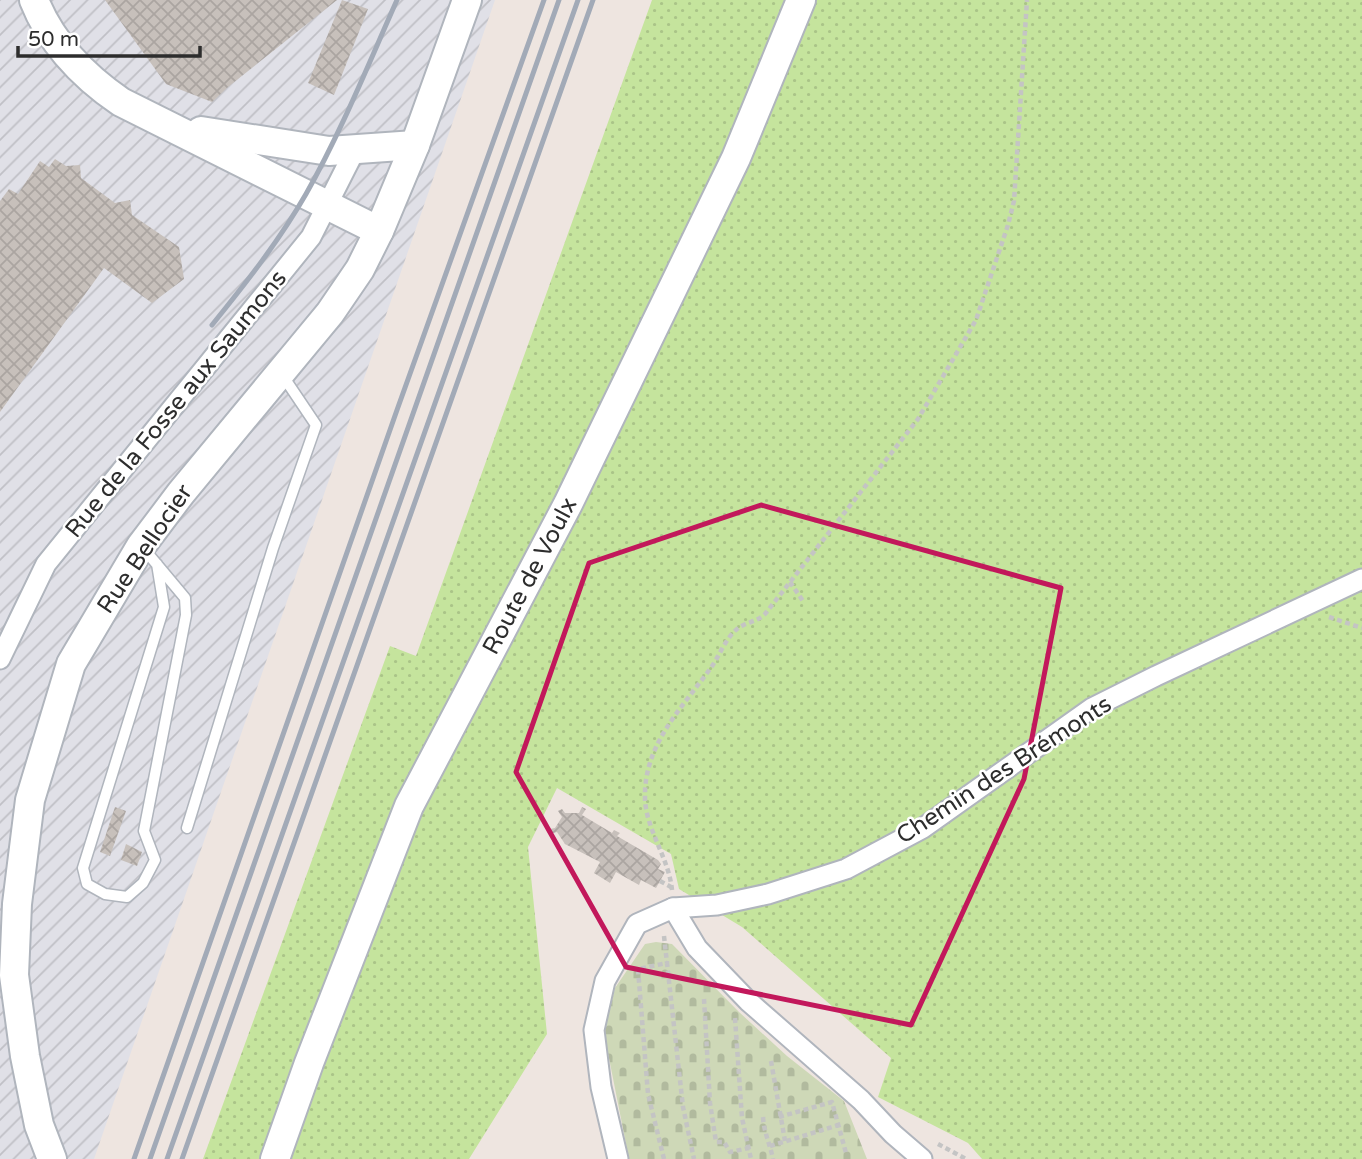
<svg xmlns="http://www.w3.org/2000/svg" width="1362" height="1159" viewBox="0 0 1362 1159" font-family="'Varela Round',sans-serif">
<defs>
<pattern id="industrial-furrows" width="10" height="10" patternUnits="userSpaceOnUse" patternTransform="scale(1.75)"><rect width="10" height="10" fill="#e0e0e7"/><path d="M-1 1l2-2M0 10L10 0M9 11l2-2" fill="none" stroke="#c0c0c6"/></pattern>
<pattern id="grass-dots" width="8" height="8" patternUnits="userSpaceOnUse" patternTransform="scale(1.75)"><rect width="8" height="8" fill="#c5e49d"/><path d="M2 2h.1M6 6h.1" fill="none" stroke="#aac488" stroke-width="1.8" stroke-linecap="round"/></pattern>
<pattern id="cemetery-stones" width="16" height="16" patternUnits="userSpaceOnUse" patternTransform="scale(1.75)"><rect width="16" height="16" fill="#ced8b7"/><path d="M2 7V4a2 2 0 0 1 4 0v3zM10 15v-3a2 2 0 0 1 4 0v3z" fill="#b1ba9e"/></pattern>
<pattern id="building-cross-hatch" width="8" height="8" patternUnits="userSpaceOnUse" patternTransform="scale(1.75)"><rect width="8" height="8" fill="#c7c0bb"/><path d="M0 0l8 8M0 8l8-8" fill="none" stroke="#aba5a1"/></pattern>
</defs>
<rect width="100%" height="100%" fill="#eee5e0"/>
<polygon fill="url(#industrial-furrows)" points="0,0 495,0 94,1159 0,1159"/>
<polygon fill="url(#grass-dots)" points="652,0 1362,0 1362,1159 982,1159 968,1143 878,1097 891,1058 742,927 679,889 671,854 557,788 528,847 547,1034 469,1159 203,1159 390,646 416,656"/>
<polygon fill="url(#cemetery-stones)" points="656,942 672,944 739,1012 787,1056 844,1101 867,1159 629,1159 604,1033 615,988 645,944"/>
<g fill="url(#building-cross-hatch)">
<polygon points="105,0 337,0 228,87 212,102 166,84"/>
<polygon points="342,0 368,9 334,95 308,83"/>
<polygon points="55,159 66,166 80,165 81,178 115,203 130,200 132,215 179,247 184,279 152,303 104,268 0,412 0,201 9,189 18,194 40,161 49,167"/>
<polygon points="115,807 126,811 110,856 100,852"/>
<polygon points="582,807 586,809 582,815 612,833 614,830 620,833 617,836 658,860 661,864 658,869 665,872 656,888 641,880 639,885 616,872 610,883 594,873 600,862 565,844 557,832 550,834 550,829 555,828 562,817 558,811 562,809 565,813 579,813"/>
<polygon points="126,844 142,852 137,866 121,860"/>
</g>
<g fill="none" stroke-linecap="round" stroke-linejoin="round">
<g stroke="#b0b5bd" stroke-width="13">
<g id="lane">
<polyline points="144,549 185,598 186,615 144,831 155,860 143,883 127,897 105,894 87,884 83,868 164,607 157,564"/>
<polyline points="187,828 273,548 316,425 283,376"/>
</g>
</g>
<g stroke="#b0b5bd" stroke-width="23">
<g id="street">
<polyline points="0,659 46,564 311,237 355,150"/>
<polyline points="673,908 697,948 748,1001 861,1100 893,1134 922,1159"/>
<polyline points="618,1159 601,1087 594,1030 605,981 637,924 673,908 717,905 768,894 846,869 923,828 1092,708 1156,676 1362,579"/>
</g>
</g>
<g stroke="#b0b5bd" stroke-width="32">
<g id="secondary">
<path d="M34,0C51,43 83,76 121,102L379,231"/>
<polyline points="201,131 329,151 415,145"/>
<polyline points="52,1159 39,1125 25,1056 14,975 17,904 30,800 71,664 141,546 181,493 330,313 360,269 379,231 415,145 467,0"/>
<polyline points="275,1159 309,1063 409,806 568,504 736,158 801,0"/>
</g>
</g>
<g stroke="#c4c4c4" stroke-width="4.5" stroke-dasharray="5 3.5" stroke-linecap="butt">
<polyline points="790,582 803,601"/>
<polyline points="1329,617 1362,628"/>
<polyline points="660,881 671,887"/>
<path d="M672,890C669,858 645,828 645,797C644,745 681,709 710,669C719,657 725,639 737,629C746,622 757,622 765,614L918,419L976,320L1008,225L1014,201L1027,0"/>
<polyline points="664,936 667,963"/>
<polyline points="704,999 710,1103 716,1142 724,1142 730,1152 749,1148"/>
<polyline points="735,1018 742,1118 751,1159"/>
<polyline points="771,1061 785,1141"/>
<path d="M763,1117C764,1133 770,1144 773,1159"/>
<polyline points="779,1117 832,1102 846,1153"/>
<polyline points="938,1144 966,1159"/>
<polyline points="770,1146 839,1125"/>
<polyline points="664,1159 648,1094 638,969 667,963 683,1107 694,1159"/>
</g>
<use href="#lane" stroke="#fff" stroke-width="10"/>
<use href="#street" stroke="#fff" stroke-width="19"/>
<use href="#secondary" stroke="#fff" stroke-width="28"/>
<g stroke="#a2aab7" stroke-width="5">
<path d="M212,325C246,283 279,241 306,194C341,132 368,65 397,0"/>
<polyline points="134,1159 397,410 544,0"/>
<polyline points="150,1159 559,0"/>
<polyline points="167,1159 578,0"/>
<polyline points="182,1159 593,0"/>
</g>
</g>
<path fill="none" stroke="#c2185b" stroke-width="5" stroke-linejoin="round" d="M761,505L1061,588L1024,779L911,1025L626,967L516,772L589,563Z"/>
<g text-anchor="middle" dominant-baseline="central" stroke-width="5" stroke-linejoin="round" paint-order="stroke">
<g font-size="24" fill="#2d2d2d" stroke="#fff">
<text transform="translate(176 404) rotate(-51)">Rue de la Fosse aux Saumons</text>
<text transform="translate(145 549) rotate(-56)">Rue Bellocier</text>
<text transform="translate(530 576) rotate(-62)">Route de Voulx</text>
<text transform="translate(1004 770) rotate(-33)">Chemin des Brémonts</text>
</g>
</g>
<path d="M18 46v10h182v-10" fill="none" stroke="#2d2d2d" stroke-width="3.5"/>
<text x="28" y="46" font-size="21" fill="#2d2d2d" stroke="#ffffff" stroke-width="5" paint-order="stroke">50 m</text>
</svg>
